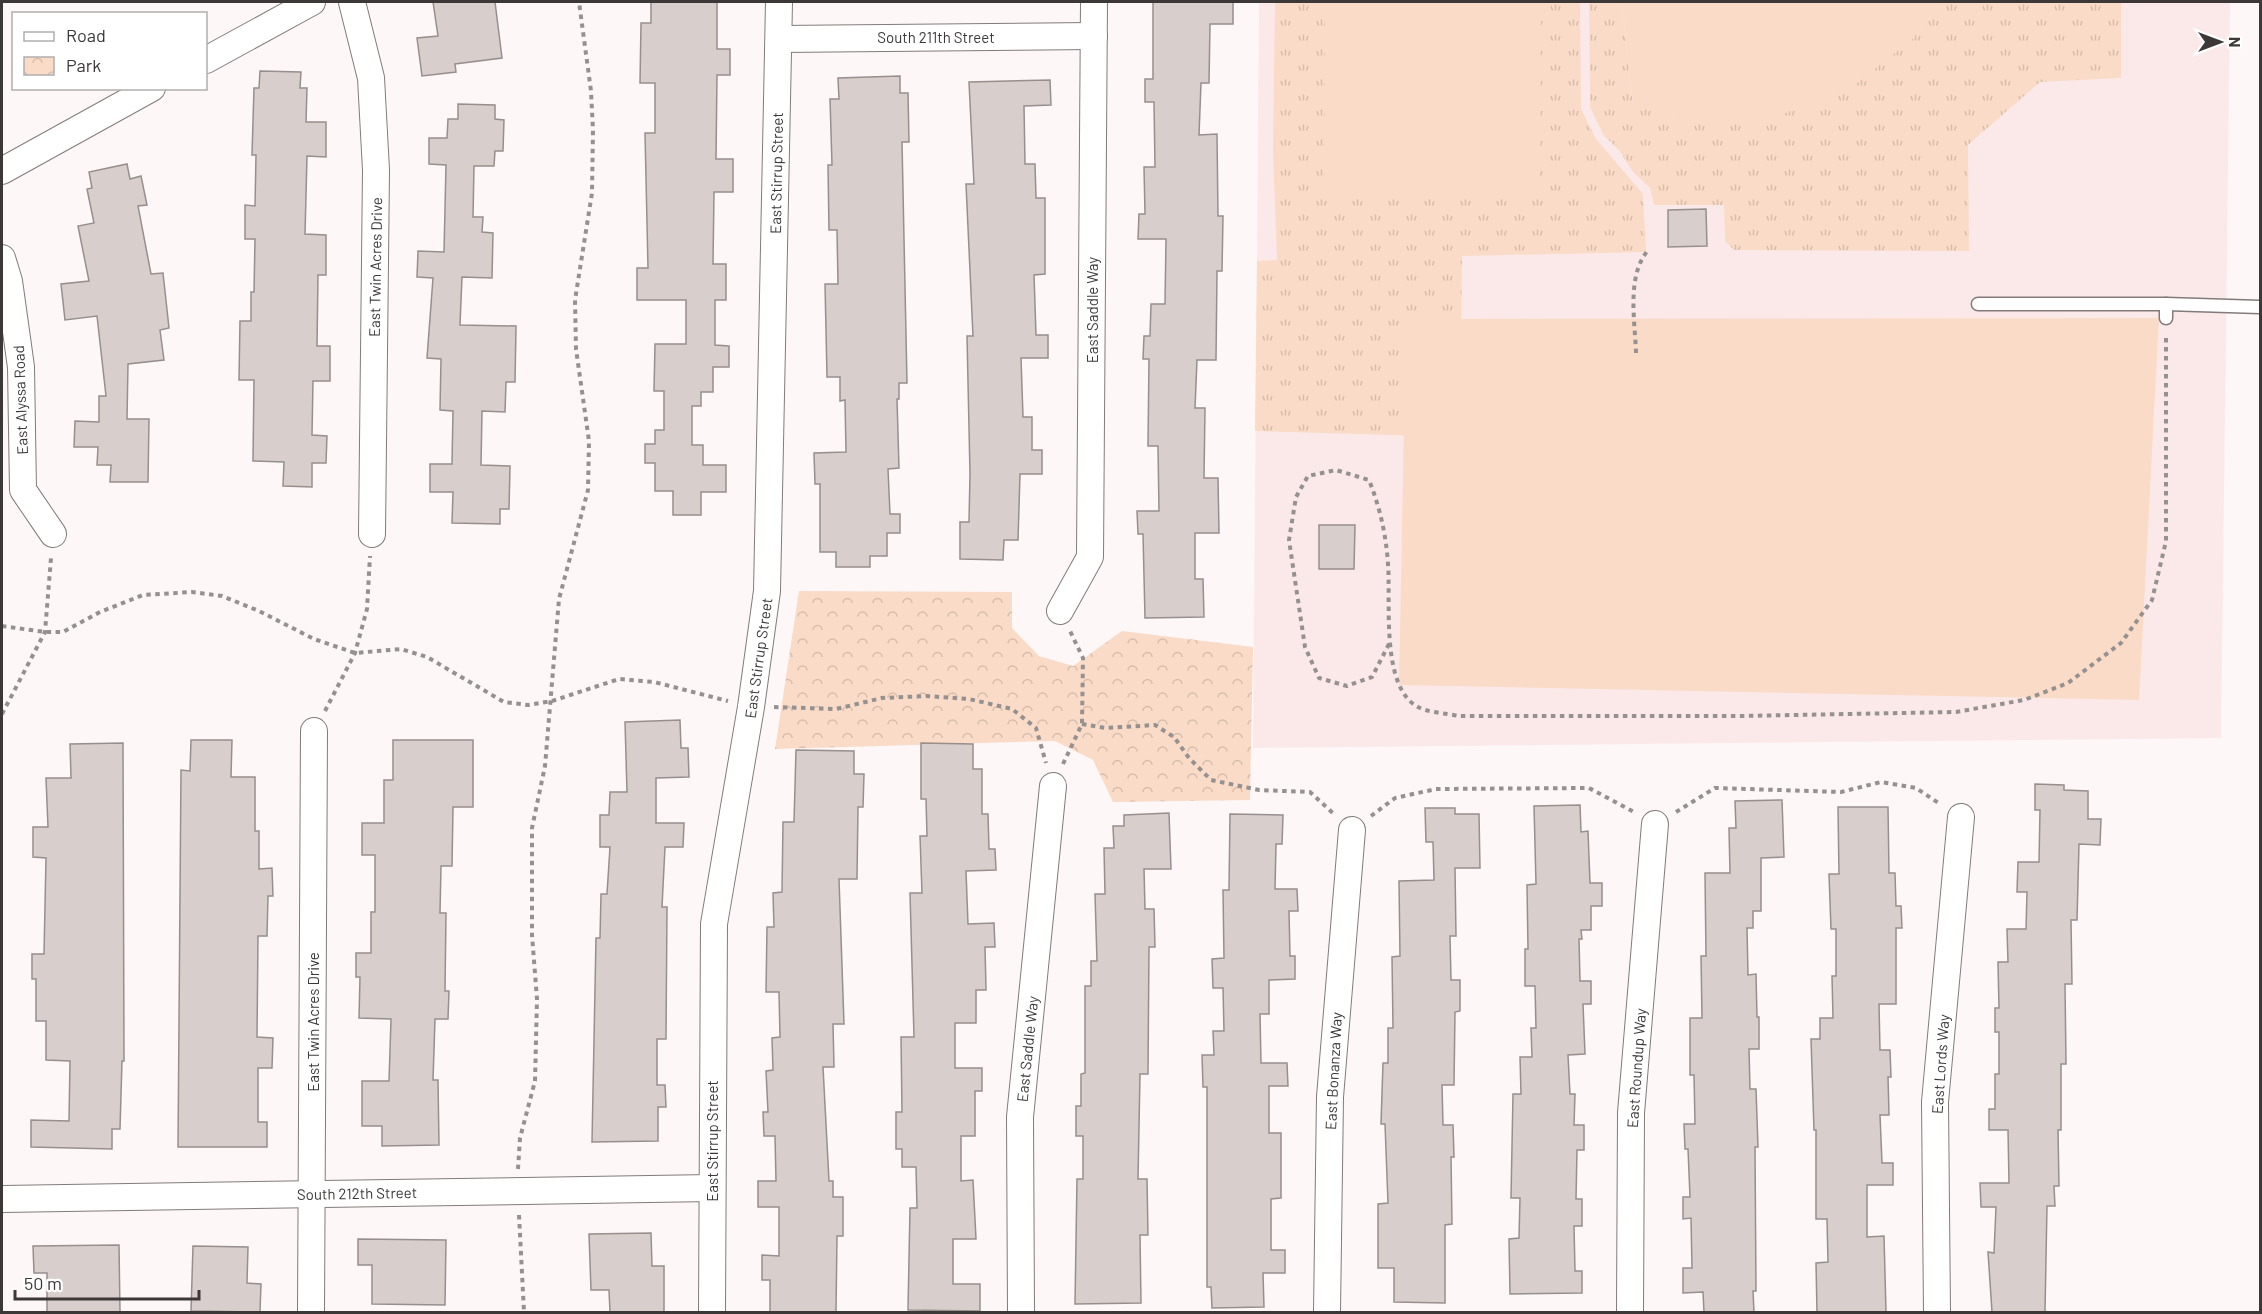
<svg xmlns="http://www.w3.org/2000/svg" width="2262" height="1314" viewBox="0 0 2262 1314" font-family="Barlow,sans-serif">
<defs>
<pattern id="grass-tufts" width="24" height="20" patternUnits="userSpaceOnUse" patternTransform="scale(1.5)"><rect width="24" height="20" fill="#fadbc7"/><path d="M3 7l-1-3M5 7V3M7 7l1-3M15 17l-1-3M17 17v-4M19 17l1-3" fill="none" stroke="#d7bdac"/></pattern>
<pattern id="park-crowns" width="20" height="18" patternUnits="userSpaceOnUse" patternTransform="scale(1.5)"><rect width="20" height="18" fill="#fadbc7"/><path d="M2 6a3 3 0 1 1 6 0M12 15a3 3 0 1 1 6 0" fill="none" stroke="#d7bdac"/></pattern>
</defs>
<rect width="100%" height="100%" fill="#fef7f7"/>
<polygon fill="#fbe9e9" points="1259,2 2230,2 2221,738 1253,748"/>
<g fill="url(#grass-tufts)">
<polygon points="1275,2 1580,2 1581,109 1596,139 1643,194 1646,252 1462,256 1460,437 1255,431 1257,261 1277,260 1273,150"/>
<polygon points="1589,2 1622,2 1633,105 1910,41 1945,2 2121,2 2121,78 2040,82 1968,145 1969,251 1734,250 1725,241 1724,205 1654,205 1650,188 1633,172 1619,150 1604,136 1590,107"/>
</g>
<polygon fill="url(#park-crowns)" points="799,591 1012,592 1012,628 1039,656 1073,666 1122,631 1253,647 1250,800 1113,802 1093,760 1055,741 775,749"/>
<g fill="#fadbc7">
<polygon points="1325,2 1541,2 1540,197 1324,196"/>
<polygon points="1622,2 1945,2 1910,41 1847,91 1774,117 1702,121 1633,105"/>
<polygon points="2159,318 2139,700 1399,685 1406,319"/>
</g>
<g fill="#d8cfcd" stroke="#978f8d" stroke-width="1.5">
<polygon points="433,2 495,2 502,58 455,64 456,72 422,76 417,38 438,36"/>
<polygon points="651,2 717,2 717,49 730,49 730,75 717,75 716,159 733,159 733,192 714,192 713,264 726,264 726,300 715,300 715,345 729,346 729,367 713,367 713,392 701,392 701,406 692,406 692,445 703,445 703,465 726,465 726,492 701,492 701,515 673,515 673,491 655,491 655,463 645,463 645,444 655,444 655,430 664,430 664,391 654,391 655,344 686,344 686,300 637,300 637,268 648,268 645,133 655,133 655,83 640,83 641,23 651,23"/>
<polygon points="1153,2 1233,2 1233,24 1210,24 1209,83 1201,83 1199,135 1217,134 1218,216 1223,216 1222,271 1217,271 1216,360 1197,360 1195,408 1205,408 1204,478 1218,478 1219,533 1195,533 1195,579 1203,579 1204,617 1145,618 1143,534 1138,534 1137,511 1159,511 1158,446 1148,446 1149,359 1143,359 1144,336 1150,336 1151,304 1165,304 1166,239 1138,239 1139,214 1145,214 1144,167 1155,167 1154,102 1145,102 1145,79 1153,79"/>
<polygon points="260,71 301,72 300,88 307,88 306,122 326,122 326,157 307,156 305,234 326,235 326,275 318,275 317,346 330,346 330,381 313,381 312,435 327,436 326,463 312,463 312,487 283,486 284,462 253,461 254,380 239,380 240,321 251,321 251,292 254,292 255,239 245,239 245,205 255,206 256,155 252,155 254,88 259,88"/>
<polygon points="900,76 900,93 908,93 909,142 902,142 907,383 899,383 899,399 897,399 899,468 888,469 890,514 900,514 900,533 887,533 887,556 870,556 870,567 836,567 836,552 820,552 820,484 815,484 814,453 846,452 845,400 840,401 840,377 827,377 825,284 838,284 837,230 829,230 828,165 832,165 830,99 839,99 838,78"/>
<polygon points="1050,80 1051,105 1024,106 1025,164 1035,164 1036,198 1045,198 1045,274 1034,275 1036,335 1048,335 1048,358 1021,358 1023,417 1032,417 1032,450 1042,450 1042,474 1020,474 1018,540 1004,540 1003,560 960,559 960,522 969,522 970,474 967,336 973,336 966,184 974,184 969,82"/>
<polygon points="458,104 495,105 495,119 504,120 503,151 495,151 494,166 474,166 473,217 483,217 482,232 493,233 492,278 462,277 460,325 516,326 515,382 506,382 505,412 482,411 481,465 510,466 509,509 500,509 500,524 452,523 453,492 430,492 430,464 452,464 453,411 440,410 441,359 427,358 433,278 417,277 418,251 444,252 446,165 429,164 429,138 447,138 448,119 458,119"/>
<polygon points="127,164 130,179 141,176 147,205 138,206 151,274 163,273 169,328 160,330 164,360 128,364 127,419 149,419 148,482 110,482 111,465 97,465 98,447 74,447 75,421 99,422 99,396 106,396 97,316 65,320 61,284 89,281 78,226 94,223 87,189 92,188 89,172"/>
<polygon points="1706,209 1707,246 1668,247 1668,210"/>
<polygon points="1319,525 1355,525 1354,569 1319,569"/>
<polygon points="680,720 681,748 688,748 689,777 656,778 656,823 684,823 683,847 665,847 662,907 667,907 666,1039 657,1039 657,1085 665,1085 666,1107 658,1107 658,1141 592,1142 596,938 600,938 601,894 607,894 610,847 600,847 600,815 609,815 610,792 627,792 625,722"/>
<polygon points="191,740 232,740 231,777 255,777 255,831 259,831 259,869 272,868 273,896 268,896 267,936 258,936 257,1037 273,1038 272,1068 258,1068 258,1122 267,1122 267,1147 178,1147 181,770 190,771"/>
<polygon points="393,740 473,740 473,807 453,807 452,866 441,866 440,913 446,913 445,991 449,991 448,1019 435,1019 433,1080 438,1080 439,1145 382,1146 382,1126 362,1126 362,1081 389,1081 391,1019 359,1018 360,977 356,977 356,953 371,953 371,912 375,912 375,855 362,855 362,823 384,823 384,780 393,780"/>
<polygon points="123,743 124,1061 122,1061 120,1129 112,1129 112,1149 31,1147 31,1120 69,1121 70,1061 46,1060 46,1021 36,1021 36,979 32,979 32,954 44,954 46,858 33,857 33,827 48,827 46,778 71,778 70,744"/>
<polygon points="921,743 973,744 973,769 982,769 982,814 988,814 989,849 995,849 996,870 966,871 968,924 994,923 995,947 985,947 986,990 976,990 976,1023 955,1023 955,1068 982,1068 982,1091 975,1091 975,1136 961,1136 961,1181 973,1180 976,1239 953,1239 953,1284 980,1284 980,1311 908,1310 910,1208 917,1208 916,1167 902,1167 902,1149 896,1149 896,1112 902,1112 901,1037 914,1037 910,893 922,893 920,836 927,836 926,799 921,799"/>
<polygon points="796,750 854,751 854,774 864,774 863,807 858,807 857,879 839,879 844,1024 833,1024 834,1067 823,1067 829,1181 833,1181 833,1197 843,1197 843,1236 837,1236 836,1312 770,1312 770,1280 762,1280 762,1255 779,1256 779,1207 758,1207 758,1181 776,1181 775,1136 764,1136 763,1112 768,1112 766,1071 773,1070 772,1038 780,1037 779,992 766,992 767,927 774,927 773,893 782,892 783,822 794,822"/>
<polygon points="2035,784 2064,785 2064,790 2088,791 2088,819 2101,819 2100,845 2079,844 2077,920 2071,920 2072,984 2065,984 2066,1064 2061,1064 2061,1130 2058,1130 2059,1186 2054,1186 2055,1206 2047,1206 2045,1312 1992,1312 1988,1252 1994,1253 1996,1207 1981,1207 1980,1183 2009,1183 2008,1130 1989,1130 1989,1109 1995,1109 1995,1074 1999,1074 1999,1032 1995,1032 1995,1008 1999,1008 1998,962 2008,962 2007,929 2026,929 2027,892 2017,892 2018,862 2039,862 2040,810 2035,810"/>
<polygon points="1782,800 1784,857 1761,858 1761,911 1753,911 1753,928 1747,928 1748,975 1756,974 1757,1017 1759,1017 1759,1049 1749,1049 1750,1089 1756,1089 1758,1147 1755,1147 1756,1291 1753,1291 1754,1312 1704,1312 1703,1292 1683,1293 1683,1268 1692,1268 1691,1218 1683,1219 1683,1197 1690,1197 1688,1149 1685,1149 1684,1124 1695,1124 1694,1075 1690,1075 1690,1018 1702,1018 1701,956 1706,956 1705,873 1730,873 1729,828 1736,828 1735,801"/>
<polygon points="1580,805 1581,832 1588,831 1590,883 1602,883 1602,906 1591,906 1591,930 1581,930 1582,939 1579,939 1580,981 1591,981 1591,1004 1583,1004 1585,1054 1568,1055 1570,1094 1575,1094 1574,1125 1584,1125 1584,1150 1577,1150 1576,1199 1582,1199 1582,1226 1574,1226 1575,1271 1582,1271 1582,1293 1510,1294 1509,1239 1519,1238 1520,1198 1511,1198 1513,1094 1521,1094 1520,1057 1532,1057 1531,1028 1536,1028 1535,986 1525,986 1525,949 1528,949 1527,885 1536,884 1534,806"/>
<polygon points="1838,807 1888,807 1889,873 1895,873 1896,906 1901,906 1902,928 1896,928 1896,1004 1879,1004 1880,1050 1890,1050 1891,1077 1888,1077 1889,1115 1880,1115 1882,1163 1893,1163 1893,1185 1867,1185 1867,1237 1884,1236 1886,1312 1817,1312 1816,1263 1828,1262 1827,1219 1816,1219 1816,1130 1814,1130 1811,1039 1820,1039 1820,1018 1833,1018 1832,976 1836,976 1836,929 1831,929 1829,874 1839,874"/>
<polygon points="1425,808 1455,808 1455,814 1479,814 1480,868 1455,868 1456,936 1450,936 1451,980 1460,980 1460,1011 1455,1012 1454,1085 1442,1085 1443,1125 1453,1125 1454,1157 1451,1157 1452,1224 1445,1225 1445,1303 1394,1302 1394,1268 1378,1268 1378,1204 1388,1203 1385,1124 1381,1124 1383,1063 1388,1063 1388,1028 1393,1028 1392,957 1400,956 1399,881 1434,880 1433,842 1426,842"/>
<polygon points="1169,813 1171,869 1144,869 1145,909 1154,909 1155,947 1149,947 1148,1074 1140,1074 1138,1179 1147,1179 1148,1235 1140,1235 1141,1303 1075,1304 1077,1179 1083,1179 1083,1136 1076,1136 1076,1106 1081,1106 1081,1074 1085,1073 1085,986 1091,986 1091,961 1097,961 1095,894 1105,894 1104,848 1114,848 1113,826 1124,826 1124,815"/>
<polygon points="1230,814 1283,815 1282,844 1276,844 1275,889 1297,889 1298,911 1289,911 1290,956 1295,956 1295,979 1269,980 1269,1014 1260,1014 1261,1063 1287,1063 1288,1086 1269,1086 1269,1133 1281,1133 1281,1198 1271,1199 1271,1250 1285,1250 1285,1273 1263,1273 1264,1307 1212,1308 1211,1287 1207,1287 1207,1087 1203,1087 1202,1055 1214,1055 1213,1031 1224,1031 1223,988 1213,988 1212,959 1224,958 1223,890 1229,890"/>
<polygon points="651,1233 652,1266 664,1266 664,1312 610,1312 609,1290 591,1290 589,1234"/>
<polygon points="358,1239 446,1240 445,1305 372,1304 372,1265 358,1265"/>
<polygon points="119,1245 120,1312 47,1312 47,1273 34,1273 33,1246"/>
<polygon points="193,1246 248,1247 247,1283 261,1284 260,1312 191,1311"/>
</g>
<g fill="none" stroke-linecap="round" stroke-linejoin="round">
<g stroke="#837b7b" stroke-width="15">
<g id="lane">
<polyline points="1978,304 2166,304 2260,307"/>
<polyline points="2166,304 2166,318"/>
</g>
</g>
<g stroke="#837b7b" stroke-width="28">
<g id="street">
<polyline points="352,2 371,78 376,170 372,534"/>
<polyline points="779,39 1094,36"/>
<polyline points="206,60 312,2"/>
<polyline points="2,171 152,88"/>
<polyline points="2,258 9,281 21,367 23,490 53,534"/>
<polyline points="1060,611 1090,557 1094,2"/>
<polyline points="2,1199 712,1188"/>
<polyline points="311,1312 314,731"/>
<polyline points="712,1312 714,924 751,707 767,591 779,2"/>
<polyline points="1021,1312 1020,1117 1053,786"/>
<polyline points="1327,1312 1330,1097 1352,830"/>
<polyline points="1630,1312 1631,1113 1655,824"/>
<polyline points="1937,1312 1935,1102 1961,817"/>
</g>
</g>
<g stroke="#969191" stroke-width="4" stroke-dasharray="4.5 4.5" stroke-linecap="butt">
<path d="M1636,353C1635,320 1626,275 1649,249"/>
<polyline points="2,626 45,632 63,632 100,612 143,595 192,592 222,596 259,611 314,639 355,653 401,649 427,657 504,702 528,705 552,701 619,679 654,682 728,701"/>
<path d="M1389,644L1372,677L1347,686L1319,678L1305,647L1289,540L1296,497L1308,476L1336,470L1369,480C1380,508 1386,534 1388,564C1391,600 1380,687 1418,707C1429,713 1446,713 1458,716H1739L1956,712L2024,700L2068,683L2121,643L2152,600L2166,541V334"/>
<polyline points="774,707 836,709 882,698 926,696 969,699 1012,709 1036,728 1046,763"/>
<polyline points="325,711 355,653 367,609 370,556"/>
<polyline points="2,714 45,632 51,558"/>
<polyline points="1082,724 1106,728 1155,725 1174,737 1189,758 1211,780 1259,790 1310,792 1335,815"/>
<polyline points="1063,764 1082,724 1083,658 1070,631"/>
<polyline points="1676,812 1715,788 1841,792 1881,782 1916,788 1940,804"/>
<polyline points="1371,816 1395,798 1436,789 1589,788 1636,813"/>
<polyline points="518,1169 520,1138 535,1081 537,999 532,935 532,828 545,766 559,599 588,490 589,441 576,349 575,300 592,193 593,130 591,91 579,2"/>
<polyline points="519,1215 524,1312"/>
</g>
<use href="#lane" stroke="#fff" stroke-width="12"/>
<use href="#street" stroke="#fff" stroke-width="26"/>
</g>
<g text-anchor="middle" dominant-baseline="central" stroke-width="5" stroke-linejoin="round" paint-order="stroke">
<g font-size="15" fill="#3c3838" stroke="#fff">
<text x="936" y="37">South 211th Street</text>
<text transform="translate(776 173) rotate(-89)">East Stirrup Street</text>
<text transform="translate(375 267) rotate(-89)">East Twin Acres Drive</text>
<text transform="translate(1092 310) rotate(-90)">East Saddle Way</text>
<text transform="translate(20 400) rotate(-92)">East Alyssa Road</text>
<text transform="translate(758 658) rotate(-82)">East Stirrup Street</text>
<text transform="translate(313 1022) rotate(-90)">East Twin Acres Drive</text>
<text transform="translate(1027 1049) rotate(-84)">East Saddle Way</text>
<text transform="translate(1940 1064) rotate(-86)">East Lords Way</text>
<text transform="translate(1636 1068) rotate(-86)">East Roundup Way</text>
<text transform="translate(1333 1071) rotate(-87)">East Bonanza Way</text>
<text transform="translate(712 1141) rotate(-90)">East Stirrup Street</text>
<text transform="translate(357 1193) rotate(-1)">South 212th Street</text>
</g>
</g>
<rect width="2262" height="1314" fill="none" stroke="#3c3838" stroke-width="6"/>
<rect x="12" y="12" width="195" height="78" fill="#ffffff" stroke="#b1afaf" stroke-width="1.5"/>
<rect x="24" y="32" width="30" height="9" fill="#ffffff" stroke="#b1afaf" stroke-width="1.5"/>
<text x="66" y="42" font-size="18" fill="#3c3838">Road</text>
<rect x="24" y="57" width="30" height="18" fill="url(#park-crowns)" stroke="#b1afaf" stroke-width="1.5"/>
<text x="66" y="72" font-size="18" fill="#3c3838">Park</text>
<g transform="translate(2220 42) rotate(90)" stroke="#ffffff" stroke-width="4.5" paint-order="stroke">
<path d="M0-4.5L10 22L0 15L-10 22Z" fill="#3c3838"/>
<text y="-9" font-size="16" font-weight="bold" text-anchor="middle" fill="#3c3838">N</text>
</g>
<path d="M15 1290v9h184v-9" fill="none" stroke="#3c3838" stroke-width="3"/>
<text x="24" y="1290" font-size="18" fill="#3c3838" stroke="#ffffff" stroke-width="4.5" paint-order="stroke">50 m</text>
</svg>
